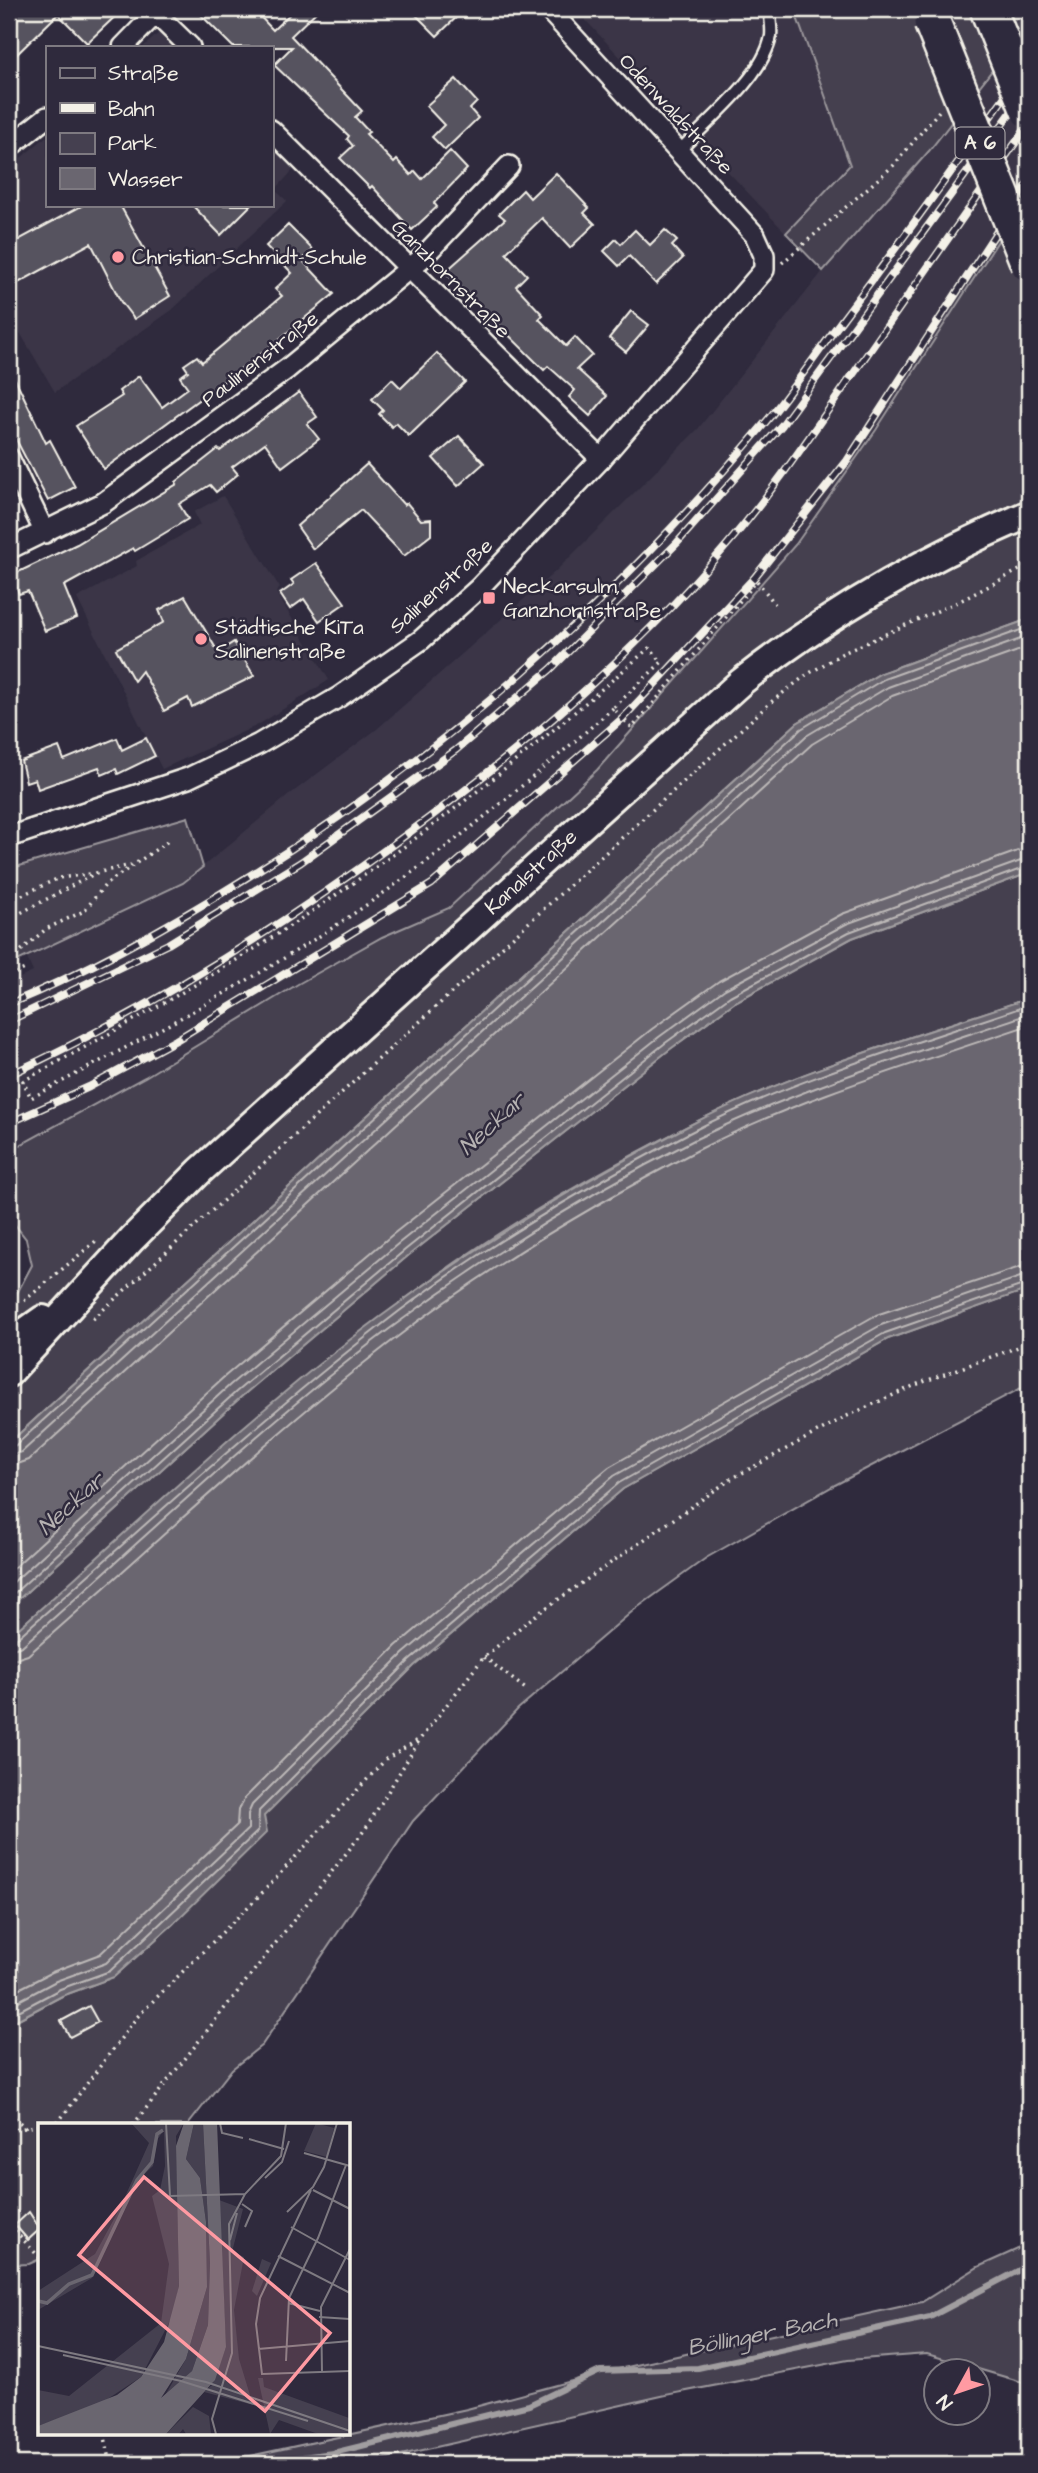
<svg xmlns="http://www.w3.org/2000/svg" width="1038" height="2473" viewBox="0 0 1038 2473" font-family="'Architects Daughter',sans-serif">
<rect width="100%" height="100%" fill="#2f2a3d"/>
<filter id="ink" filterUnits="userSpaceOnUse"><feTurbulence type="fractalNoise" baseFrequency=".0143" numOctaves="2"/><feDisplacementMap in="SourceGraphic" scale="14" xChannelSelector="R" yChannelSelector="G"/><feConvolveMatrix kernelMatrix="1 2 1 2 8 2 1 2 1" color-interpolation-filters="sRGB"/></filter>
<g filter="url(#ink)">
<g fill="#3b3647">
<polygon points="575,9 794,9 850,165 786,233"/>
<polygon points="1029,23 1029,204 796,544 597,770 449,908 382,937 298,984 145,1077 9,1151 9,983 33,972 27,958 183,883 289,795 377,729 557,570 698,429 823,271 929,151"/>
<polygon points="159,33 173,47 143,47"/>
<polygon points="47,136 47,205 271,205 271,146 294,169 275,190 287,201 172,310 55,392 9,314 9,168"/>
<polygon points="223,496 280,588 276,592 329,680 258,725 162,769 77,598 137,566 136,561 200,525 194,512"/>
</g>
<g fill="#454050" stroke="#9c989c" stroke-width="2">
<polygon points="794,9 1029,9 1029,23 929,151 823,271 786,233 850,165"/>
<polygon points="1029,193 1029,619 881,673 797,723 9,1443 9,1301 15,1297 32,1265 26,1239 9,1217 9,1151 145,1077 298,984 382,937 449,908 597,770 796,544 876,430"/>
<polygon points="188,817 203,867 183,883 9,965 9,869"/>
<path d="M1029,873V998C914,1037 795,1070 686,1127C606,1168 523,1215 449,1267C293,1378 153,1510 9,1637V1608L241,1397L409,1255L669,1050L735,1002L852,938Z"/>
<polygon points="1029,1289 1029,1384 835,1485 706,1558 634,1610 518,1709 413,1821 262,2045 232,2069 188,2125 40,2125 40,2259 29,2264 9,2265 9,2024 62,1996 114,1977 173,1924 263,1816 414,1666 623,1489 888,1339"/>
<polygon points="1029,2244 1029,2384 927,2354 848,2360 666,2395 361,2464 213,2464 467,2409 609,2371 922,2302 978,2267"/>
</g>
<g fill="#6a6670" stroke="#a19ea0" stroke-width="2">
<polygon points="1029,619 1029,873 852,938 735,1002 669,1050 409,1255 241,1397 9,1608 9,1443 797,723 881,673"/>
<path d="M1029,998V1289L888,1339L623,1489L414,1666L264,1816L267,1832L173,1924L114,1977L62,1996L9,2024V1637C131,1529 249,1414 380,1317C476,1246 580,1182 686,1127C795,1070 914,1037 1029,998Z"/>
</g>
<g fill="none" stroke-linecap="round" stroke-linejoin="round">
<g stroke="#bdb9b8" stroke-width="2">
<polyline points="9,1448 16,1445 801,729 884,679 1029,627"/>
<polyline points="9,1456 22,1452 806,736 888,687 1029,636"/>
<polyline points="9,1467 29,1460 812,744 892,696 1029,647"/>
<polyline points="9,1572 224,1377 392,1235 652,1029 719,981 842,914 1029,847"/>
<polyline points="9,1586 230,1385 399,1243 659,1037 725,989 846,924 1029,858"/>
<polyline points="9,1598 236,1392 405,1250 664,1044 730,996 849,932 1029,866"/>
<path d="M9,1641L16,1639C136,1534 254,1424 380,1326C474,1252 582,1189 689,1133C796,1077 915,1044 1029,1005"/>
<path d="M9,1650L22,1646C143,1540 259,1427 388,1330C482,1260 590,1192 696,1139C803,1087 917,1052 1029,1014"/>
<path d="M9,1661L28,1655C149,1550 265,1439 392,1341C486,1268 592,1205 698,1150C803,1096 918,1063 1029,1025"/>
<polyline points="9,1994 52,1972 100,1954 237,1825 238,1810 245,1798 396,1646 609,1467 876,1315 1029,1264"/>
<polyline points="9,2006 56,1981 106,1963 248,1829 248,1814 252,1805 403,1654 614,1476 881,1325 1029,1274"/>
<polyline points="9,2016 60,1989 110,1971 258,1831 259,1811 409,1661 619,1483 885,1333 1029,1283"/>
</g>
<polyline stroke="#a19ea0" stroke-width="6" points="248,2464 333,2453 529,2405 600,2371 698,2368 930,2317 1029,2265"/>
</g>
<g fill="#56525f" stroke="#f4f1e8" stroke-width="2">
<polygon points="9,9 123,9 87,43 58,14 9,62"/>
<polygon points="195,9 253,9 273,30 295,9 319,9 291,36 362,111 355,117 369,132 366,134 394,163 397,160 411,175 415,171 422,179 450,151 467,169 434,203 437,207 412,230 372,186 370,188 340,158 353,146 347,139 349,136 274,65 292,47 233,47"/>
<polygon points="410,9 465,9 437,36"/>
<polygon points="456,79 477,102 470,109 478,118 445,150 432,137 444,125 426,106"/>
<polygon points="556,173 589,208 584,213 595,224 570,248 542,218 506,253 527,275 516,286 543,315 539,319 566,346 575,337 592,355 577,369 607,396 590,416 569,397 575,390 548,366 544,370 445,272 505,219 499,214 523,190 530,198"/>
<polygon points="83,205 120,205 170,296 134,319 121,302 91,243 9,288 9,245"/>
<polygon points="192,205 251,205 221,235"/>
<polygon points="288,225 313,250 302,260 334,294 265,351 104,469 76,426 122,396 119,391 139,376 162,407 188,388 180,377 188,371 184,365 197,356 202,362 282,296 275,289 292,273 266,246"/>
<polygon points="635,230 650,245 665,230 677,241 672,246 683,258 656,284 629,256 619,266 604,251 616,239 621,244"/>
<polygon points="631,311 649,325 626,352 609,338"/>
<polygon points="437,353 465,382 409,436 396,423 392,427 379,414 383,410 372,399 392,379 401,388"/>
<polygon points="9,366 46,443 50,440 75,487 48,501 9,426"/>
<polygon points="299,392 317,417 307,424 319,439 282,467 265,443 232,467 238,474 216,492 210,485 179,504 188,519 135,551 133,548 64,586 77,618 45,631 28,591 19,594 12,575 77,544 177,484 176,482 218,449 220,451"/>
<polygon points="459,436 484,463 458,486 433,458"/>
<polygon points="367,464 404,505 407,503 421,520 431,519 431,535 404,556 361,510 313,549 297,526"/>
<polygon points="316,563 345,603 319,621 304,599 290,609 280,594 294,584 291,580"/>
<polygon points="185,596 218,652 234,642 254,676 192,707 188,698 164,711 142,671 134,681 116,649 164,622 159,610"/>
<polygon points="117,738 122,750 146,738 155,756 118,774 116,769 102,775 99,767 38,789 35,779 26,782 21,761 59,747 64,760"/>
<polygon points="89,2006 98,2022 70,2037 61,2021"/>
<polygon points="29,2212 40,2229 28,2240 15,2225"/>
</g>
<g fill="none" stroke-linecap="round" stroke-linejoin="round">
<g stroke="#f4f1e8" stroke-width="15">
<path id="lane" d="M680,150C708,121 764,76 771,36C772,27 770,17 769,9"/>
</g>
<g stroke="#f4f1e8" stroke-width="24">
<g id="street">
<polyline points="151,9 190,47"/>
<polyline points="123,47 160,9"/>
<polyline points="271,130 601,459"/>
<polyline points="9,147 47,117"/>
<polyline points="9,458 45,533"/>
<polyline points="9,549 103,503 287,369 421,259 509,166"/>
<polyline points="9,837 188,778 259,744 339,697 421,640 479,588 601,459 764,270 764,255 755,235 548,9"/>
</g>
</g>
<g stroke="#f4f1e8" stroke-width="32">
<g id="secondary">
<polyline points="9,1343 43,1319"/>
<path d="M9,1373L132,1239L200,1171L741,682C830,612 925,558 1029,514"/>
</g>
</g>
<g stroke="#f4f1e8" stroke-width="3.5" stroke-dasharray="2 5" stroke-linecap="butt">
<polyline points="782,263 894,165 939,111"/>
<path d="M613,708C517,792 419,874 310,942C220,999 125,1048 31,1098L23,1081C109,1034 194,988 276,935C408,850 531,752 649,648L662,662L613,708L632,728L757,581L775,604"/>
<polyline points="9,901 59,878 90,874"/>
<polyline points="9,919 96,873 131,865"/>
<polyline points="9,956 16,955 46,929 84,911 106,884 171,839"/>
<polyline points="9,976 27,968"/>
<polyline points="24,1301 96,1241"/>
<polyline points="93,1319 770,703 805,676 841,654 964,599 1029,565"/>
<polyline points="484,1657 527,1690"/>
<polyline points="9,2113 27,2129"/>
<polyline points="43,2125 59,2121 137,2017 262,1893 386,1759 418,1740"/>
<polyline points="87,2125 91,2125"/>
<polyline points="133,2125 366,1828 420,1739 484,1657 533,1617 731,1479 845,1417 920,1383 1029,1343"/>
<polyline points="9,2131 40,2125"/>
<polyline points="13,2221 9,2224 40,2258"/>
<polyline points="104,2433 111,2464"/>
</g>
<use href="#lane" stroke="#2f2a3d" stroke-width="10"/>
<use href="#street" stroke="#2f2a3d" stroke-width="19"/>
<use href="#secondary" stroke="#2f2a3d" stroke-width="26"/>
<g stroke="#f4f1e8" stroke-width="8">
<g id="rail">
<path d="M9,1004C91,970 171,925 246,878C447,753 619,598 770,417C795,386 818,352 842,320C906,235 968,149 1029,62"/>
<polyline points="9,1021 168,944 301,862 456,750 551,669 677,543 782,425 1029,88"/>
<path d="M9,1075C146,1012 277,929 399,840C518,753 630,659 726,546C771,494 810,436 849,380C909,295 968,209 1029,124"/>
<polyline points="9,1123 89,1087 176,1040 432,884 623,718 754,578 847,461 1029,182"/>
</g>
</g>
<use href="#rail" stroke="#2f2a3d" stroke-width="5" stroke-dasharray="16" stroke-linecap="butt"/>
<g stroke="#f4f1e8" stroke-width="40" stroke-linecap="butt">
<g id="highway-bridge">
<polyline points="988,9 1029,111"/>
<polyline points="932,22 1029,264"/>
</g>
</g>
<use href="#highway-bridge" stroke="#2f2a3d" stroke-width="35"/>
</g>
</g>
<g fill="#ff9aa2" stroke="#2f2a3d" stroke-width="2.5">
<circle cx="118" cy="257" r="7"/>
<rect x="482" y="591" width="14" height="14" rx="3.5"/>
<circle cx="201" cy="639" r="7"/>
</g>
<g text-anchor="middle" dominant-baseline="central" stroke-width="5" stroke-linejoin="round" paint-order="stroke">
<rect fill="#2f2a3d" stroke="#b9b5b5" stroke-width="2" x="955.5" y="127.5" width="49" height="31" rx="5"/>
<g font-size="19" font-weight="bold" fill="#f4f1e8">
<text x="980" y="143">A 6</text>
</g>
<g font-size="21" fill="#f4f1e8" stroke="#2f2a3d">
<text transform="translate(676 114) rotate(47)">Odenwaldstraße</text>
<text transform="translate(451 279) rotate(45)">Ganzhornstraße</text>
<text transform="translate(260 359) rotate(-38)">Paulinenstraße</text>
<text transform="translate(441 586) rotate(-42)">Salinenstraße</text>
<text transform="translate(531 872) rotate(-42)">Kanalstraße</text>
</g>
<g font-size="21" fill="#f4f1e8" stroke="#2f2a3d" text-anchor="start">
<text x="132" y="257">Christian-Schmidt-Schule</text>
<text x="503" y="586">Neckarsulm,<tspan x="503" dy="24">Ganzhornstraße</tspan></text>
<text x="215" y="627">Städtische KiTa<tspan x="215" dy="24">Salinenstraße</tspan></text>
</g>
<g font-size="23" font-style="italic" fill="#b6b2b2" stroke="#2f2a3d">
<text transform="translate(492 1124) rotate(-42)">Neckar</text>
<text transform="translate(71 1504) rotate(-42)">Neckar</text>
<text transform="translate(762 2334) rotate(-11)">Böllinger Bach</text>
</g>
</g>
<g transform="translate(38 2123)">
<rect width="312" height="312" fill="#2f2a3d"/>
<path d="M93,0H146L138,13L141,163L135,192L103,254L62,281L0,303V267L31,273L123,200L131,141L114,73L122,67L127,43L126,7L119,17L115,43L100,57L54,155L0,187V168L57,131L82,85L111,20ZM156,0H165L172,140L170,202L154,248L125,276L148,236L169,164L168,99L162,55L148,36ZM278,0L296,5L289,34L266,28ZM181,77L205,86L194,129L206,134L196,187L201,236L215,282L166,269L174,262L188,224ZM224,136L233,140L219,173L214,168ZM220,255H225L226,264L311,295V311H280L241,297L232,311ZM155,284L171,293L173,311H148L145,306L141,311H128Z" fill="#454050"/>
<path d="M146,0H156L148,36L162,55L168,99L169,164L148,236L123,275L154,248L170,202L172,140L165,0H179L188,224L177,257L128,311H0V303L79,272L103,254L126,219L141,163L138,23Z" fill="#6a6670"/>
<path fill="none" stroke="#6a6670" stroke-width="3.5" d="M0,178L9,180L31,161L54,152L99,57L114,39L119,11L125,7"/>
<path fill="none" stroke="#7e7a81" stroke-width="2" d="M128,0L132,73L207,71M182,0L184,10L205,15M211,16L246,26M266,30L312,43M227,55L244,39L251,18M273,67L222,175L218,201L224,251L312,248M275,67L312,86M204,81L214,88L207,104M249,89L275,64L286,44L299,0M253,104L312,137M192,117L199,90M240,133L312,170M250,180L282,188M281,194L312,196M0,223L168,259L312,308M220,226L312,218M25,232L143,258L270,298M248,238L251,175L280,115L308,42M284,249L283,184L312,126M178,311L174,296L194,230L191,101L207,71L243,33L248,0"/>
<path fill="#ff9aa2" fill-opacity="0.15" stroke="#ff9aa2" stroke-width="3.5" d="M106,54L292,210L227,288L41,132Z"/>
<rect width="312" height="312" fill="none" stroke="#f4f1e8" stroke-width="3.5"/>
</g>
<rect width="1038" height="2473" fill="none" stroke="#2f2a3d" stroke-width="35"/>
<rect x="18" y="18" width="1003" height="2438" fill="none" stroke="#f4f1e8" stroke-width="2.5" filter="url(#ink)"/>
<rect x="46" y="46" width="228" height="161" fill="#2f2a3d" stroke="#7e7a81" stroke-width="2"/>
<rect x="60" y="68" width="35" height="10" fill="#2f2a3d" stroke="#7e7a81" stroke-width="2"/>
<text x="108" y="80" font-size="21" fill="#f4f1e8">Straße</text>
<rect x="60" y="103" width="35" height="10" fill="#f4f1e8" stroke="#7e7a81" stroke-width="2"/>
<text x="108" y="116" font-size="21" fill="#f4f1e8">Bahn</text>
<rect x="60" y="133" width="35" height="21" fill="#454050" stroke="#7e7a81" stroke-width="2"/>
<text x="108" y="150" font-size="21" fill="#f4f1e8">Park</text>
<rect x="60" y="168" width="35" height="21" fill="#6a6670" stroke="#7e7a81" stroke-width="2"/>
<text x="108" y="186" font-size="21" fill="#f4f1e8">Wasser</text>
<g transform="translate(957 2392) rotate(230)"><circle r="33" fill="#2f2a3d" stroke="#7e7a81" stroke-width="2"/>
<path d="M0-5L12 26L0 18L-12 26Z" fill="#ff9aa2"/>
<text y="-10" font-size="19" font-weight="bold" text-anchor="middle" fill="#f4f1e8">N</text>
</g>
</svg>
